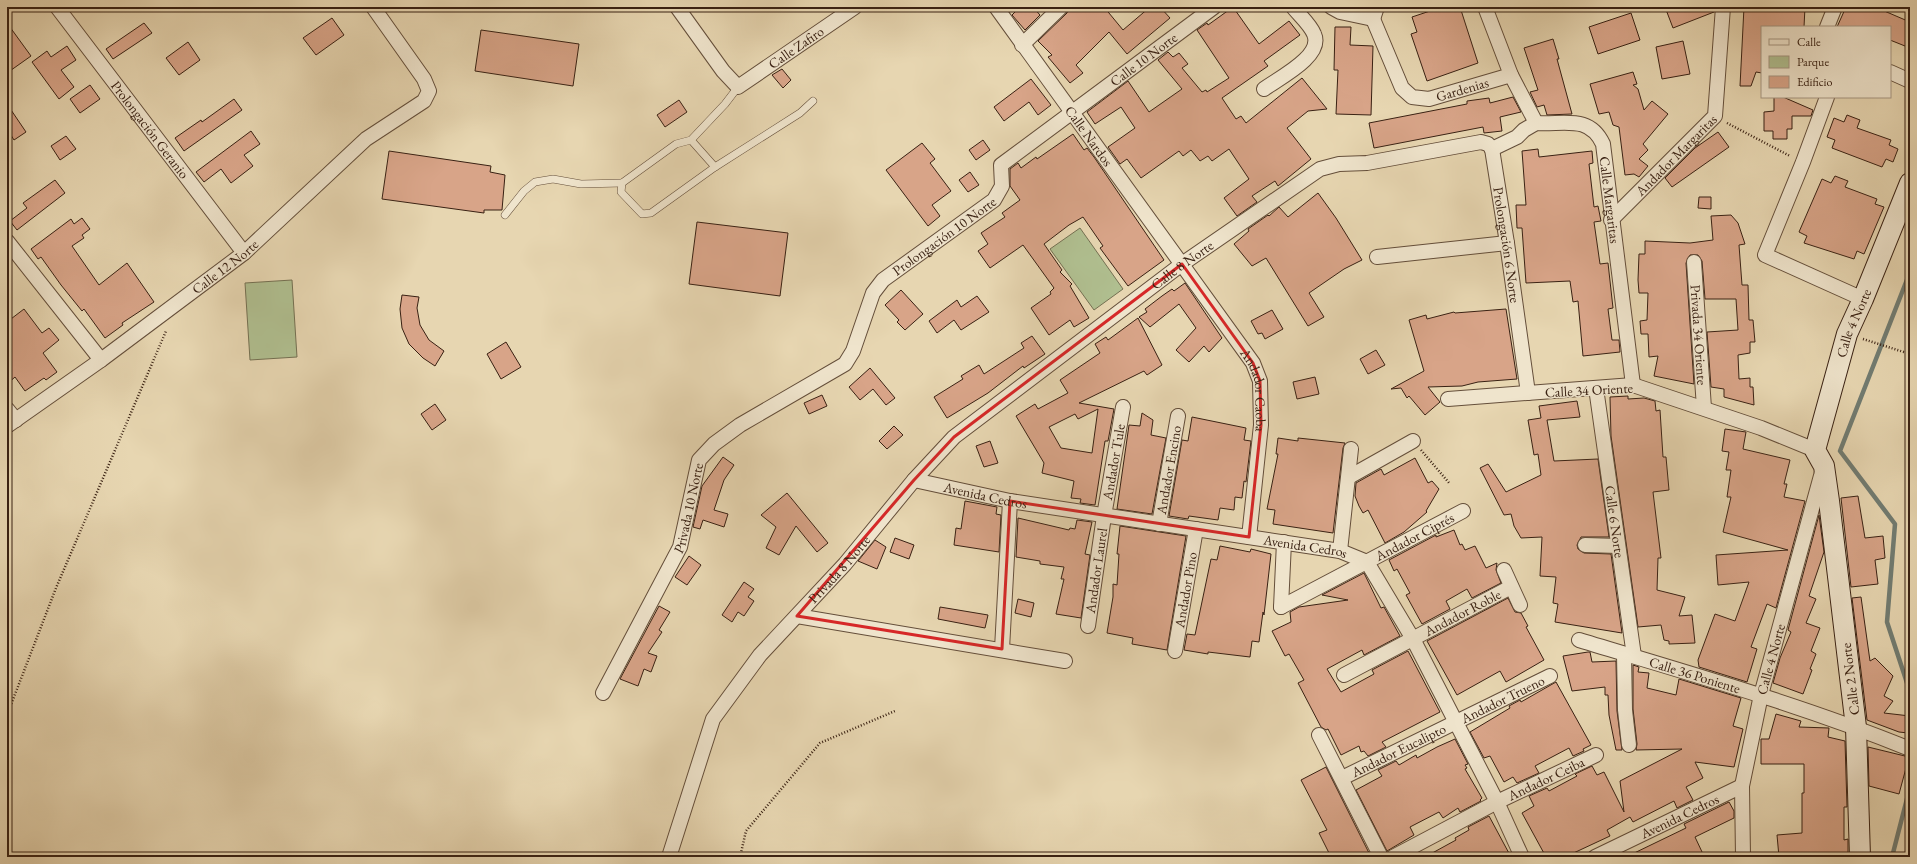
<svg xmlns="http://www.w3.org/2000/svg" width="1917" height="864" viewBox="0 0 1917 864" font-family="'EB Garamond',serif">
<rect width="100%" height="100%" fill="#e7d6b1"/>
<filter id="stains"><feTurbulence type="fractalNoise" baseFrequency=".005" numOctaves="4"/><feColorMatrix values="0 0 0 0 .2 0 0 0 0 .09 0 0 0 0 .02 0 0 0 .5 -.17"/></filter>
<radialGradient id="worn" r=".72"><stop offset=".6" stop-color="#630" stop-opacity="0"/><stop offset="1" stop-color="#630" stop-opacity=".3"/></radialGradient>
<g fill="#b0bf90" stroke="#747052">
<polygon points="1080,228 1123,289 1094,310 1050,249"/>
<polygon points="292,280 297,357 250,360 245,283"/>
</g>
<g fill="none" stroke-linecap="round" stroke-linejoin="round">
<g stroke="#717c72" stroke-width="4.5">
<polyline points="1910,272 1840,451 1895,524 1887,622 1910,692"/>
<polyline points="1892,857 1910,787"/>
</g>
</g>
<g fill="#d8a488" stroke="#392113" fill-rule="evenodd">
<polygon points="1020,7 1033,7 1040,15 1025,30 1012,15"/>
<polygon points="1069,7 1104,7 1123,30 1150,7 1160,7 1170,18 1127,54 1109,32 1076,65 1083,73 1070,83 1048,57 1052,55 1038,41 1067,13"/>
<polygon points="1233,7 1259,44 1289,21 1300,35 1264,61 1268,66 1222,98 1236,119 1241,116 1246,123 1302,78 1327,109 1308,111 1287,128 1311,159 1278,186 1275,181 1252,196 1257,202 1237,216 1224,198 1249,179 1229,149 1212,161 1208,156 1200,161 1191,150 1183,156 1179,151 1141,178 1127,159 1120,164 1108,147 1135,128 1121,107 1095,124 1087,112 1128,81 1149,112 1182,89 1158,60 1168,52 1173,57 1179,53 1188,64 1182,68 1202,92 1206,90 1207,92 1229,78 1197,30 1207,23 1208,25"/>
<polygon points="1442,7 1460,7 1478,63 1427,81 1411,34 1417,32 1412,17"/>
<polygon points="1665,7 1714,7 1714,12 1673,28"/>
<polygon points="1744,7 1805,7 1804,27 1762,27 1762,73 1756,72 1751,86 1740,86"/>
<polygon points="1846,7 1875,7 1910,22 1910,48 1890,40 1890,27 1837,27"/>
<polygon points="1631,13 1640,40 1598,54 1589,27"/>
<polygon points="332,18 344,35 316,55 303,38"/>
<polygon points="7,23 31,56 7,73"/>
<polygon points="144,23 152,33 113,59 106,49"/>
<polygon points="1335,27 1351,27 1350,45 1373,46 1371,115 1336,114 1338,70 1334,70"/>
<polygon points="481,30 579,44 573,86 475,71"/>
<polygon points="1553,39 1559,59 1557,59 1572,114 1547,115 1544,105 1537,107 1530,92 1538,90 1524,48"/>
<polygon points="1683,41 1690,74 1662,79 1656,47"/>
<polygon points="188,42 200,60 179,75 166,58"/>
<polygon points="67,46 76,60 61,70 74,87 59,99 32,62 47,51 51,57"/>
<polygon points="782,69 791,80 783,88 772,75"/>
<polygon points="1633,72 1637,84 1633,85 1638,89 1644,110 1652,101 1668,114 1643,144 1648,150 1639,159 1648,166 1639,177 1634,174 1625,175 1619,127 1613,125 1609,112 1599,114 1590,84"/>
<polygon points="1031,79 1051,105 1038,115 1029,102 1004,121 994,107"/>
<polygon points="90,85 100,99 80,113 70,99"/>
<polygon points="1513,97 1521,112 1500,117 1502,131 1484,133 1483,127 1374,148 1369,123 1467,104 1467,101 1489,98 1490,103"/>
<polygon points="1774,97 1783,97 1813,110 1811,116 1792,116 1792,129 1787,129 1787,139 1773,139 1773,131 1764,131 1764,112 1774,111"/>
<polygon points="234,99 242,110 184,151 175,138 201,120 202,122"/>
<polygon points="679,100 687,112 665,127 657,115"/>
<polygon points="7,104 26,132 14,140 7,129"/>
<polygon points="1847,115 1860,120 1857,128 1891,140 1889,145 1898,149 1893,162 1886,159 1882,167 1832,148 1835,140 1827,137 1834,118 1844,122"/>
<polygon points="251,131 260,144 244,155 253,166 231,183 221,169 204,182 196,172"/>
<polygon points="1718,132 1729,147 1672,187 1665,178 1695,148"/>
<polygon points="1073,134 1084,150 1087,148 1094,157 1164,260 1128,286 1100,248 1103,246 1083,217 1069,225 1044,244 1062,270 1060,272 1072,284 1070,286 1089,318 1074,327 1070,320 1049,335 1031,308 1051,294 1050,292 1054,288 1023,245 990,268 978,251 988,244 981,233 1005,217 1002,213 1020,200 1010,186 1010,169 1018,163 1021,168 1036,157 1037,159"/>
<polygon points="66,136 76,149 60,160 51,146"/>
<polygon points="983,140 990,150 976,160 969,150"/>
<polygon points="922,143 935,159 930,163 951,191 932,205 940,216 928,226 886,170"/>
<polygon points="1538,149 1539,157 1592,151 1593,163 1589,164 1594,207 1598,206 1601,221 1594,222 1600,264 1608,263 1613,308 1608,309 1612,340 1619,340 1620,352 1583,356 1578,301 1573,302 1570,281 1526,283 1522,228 1517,228 1516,205 1526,205 1522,151"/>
<polygon points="389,151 491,166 490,172 505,175 502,210 484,210 484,213 382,199"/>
<polygon points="970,172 979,185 968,192 959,180"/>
<polygon points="1835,176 1848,181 1845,187 1877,199 1875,204 1884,207 1864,254 1857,251 1854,259 1804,243 1807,236 1799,232 1822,179 1831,183"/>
<polygon points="55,180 65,193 17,230 10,221 27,208 23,203"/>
<polygon points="1318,193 1336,218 1362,260 1344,269 1309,293 1324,317 1308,326 1266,258 1252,266 1234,244 1249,231 1248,229 1268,215 1269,216 1279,207 1288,217"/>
<polygon points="1699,197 1711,197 1711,209 1698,208"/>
<polygon points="1731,215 1738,223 1745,244 1739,245 1742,285 1748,285 1749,320 1753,320 1755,342 1750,342 1750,353 1738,355 1739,379 1750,378 1750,387 1753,387 1754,405 1724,397 1724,389 1711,387 1707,332 1738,330 1736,299 1705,299 1702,261 1698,255 1690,255 1686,263 1694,384 1654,376 1658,356 1649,357 1648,334 1641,334 1640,321 1647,320 1648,293 1639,293 1638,280 1639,254 1645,254 1645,241 1690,243 1713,240 1711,216"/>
<polygon points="82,218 90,229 82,235 84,238 72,246 99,285 127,263 154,302 122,323 123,325 105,338 84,309 82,311 61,285 41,257 38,259 31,249 71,219 74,224"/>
<polygon points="697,222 788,233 780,296 689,284"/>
<polygon points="1185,283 1222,338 1209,352 1204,346 1189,362 1176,350 1196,328 1179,304 1150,327 1139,317 1147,312 1145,309 1162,296 1172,289 1174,291"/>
<polygon points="901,290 923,314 905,330 897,322 899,320 885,305"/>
<polygon points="402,295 419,297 417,308 420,325 429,340 444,351 435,366 423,358 409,344 402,328 400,309"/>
<polygon points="977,296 989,312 961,330 954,320 937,333 929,321 957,300 961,307"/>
<polygon points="24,309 42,333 49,328 59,340 43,353 57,372 46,380 44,378 25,391 15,377 7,384 7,322"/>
<polygon points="1506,309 1517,379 1478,382 1462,386 1428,387 1440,402 1425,415 1409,396 1407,398 1401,388 1391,389 1424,371 1409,320 1426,315 1427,319 1454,312 1455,313"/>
<polygon points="1272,310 1283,329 1265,339 1262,333 1258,334 1251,321"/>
<path d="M1138,318L1162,365L1147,375L1144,371L1079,403L1114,409L1108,441H1105L1095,505L1080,503L1081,499L1071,498L1074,481L1042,473L1044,463L1016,416L1035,404L1038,409L1068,393L1060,380L1100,353L1095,344L1106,337L1108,340ZM1098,409L1092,453L1061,448L1049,427L1075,414L1078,419Z"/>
<polygon points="1032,336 1045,354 1024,368 1023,366 988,393 947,418 934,397 963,379 961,376 979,365 984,374 1024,348 1021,343"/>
<polygon points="506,342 521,367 501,379 487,354"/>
<polygon points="1376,350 1385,365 1368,374 1360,359"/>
<polygon points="870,368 895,398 886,405 873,389 860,400 849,387"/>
<polygon points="1315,377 1319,394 1297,399 1293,382"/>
<polygon points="822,395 827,406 809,414 804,403"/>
<polygon points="1628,396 1628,399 1644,398 1655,401 1656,411 1660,410 1663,457 1666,457 1669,490 1653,492 1661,558 1658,558 1657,590 1685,597 1679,616 1692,615 1695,643 1669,644 1669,641 1664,640 1661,625 1638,627 1611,436 1610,397"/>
<polygon points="1577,401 1580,417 1547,420 1554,461 1598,459 1609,537 1581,537 1577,545 1578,549 1584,553 1611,554 1622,633 1555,622 1558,604 1553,603 1556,577 1540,576 1542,537 1521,538 1514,526 1511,514 1504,515 1480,468 1488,464 1506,492 1541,475 1538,454 1534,455 1528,420 1541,418 1539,406"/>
<polygon points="435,404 446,420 432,430 421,414"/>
<polygon points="1142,413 1153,420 1151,435 1166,438 1152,514 1117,509 1129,425 1140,426"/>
<polygon points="1192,417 1246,428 1244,440 1251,441 1246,482 1244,481 1242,498 1235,497 1234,510 1220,508 1218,520 1189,516 1188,519 1169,516 1182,440 1188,441"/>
<polygon points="894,426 903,435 887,449 879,441"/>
<polygon points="1725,429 1746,432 1743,449 1790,460 1784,484 1787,484 1784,497 1805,501 1776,608 1767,604 1751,647 1757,649 1747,682 1699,667 1698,660 1715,614 1735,621 1749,582 1718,585 1716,555 1788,550 1723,532 1731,497 1727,497 1731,470 1726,470 1729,452 1722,451"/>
<polygon points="1278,438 1298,441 1298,438 1345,443 1343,448 1333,533 1273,524 1275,510 1267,509 1278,454 1276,454"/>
<polygon points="990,441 998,463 984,467 976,446"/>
<polygon points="723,457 734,465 724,480 714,510 728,514 724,527 703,520 700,529 693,527 702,486"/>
<polygon points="1415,458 1428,483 1432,481 1439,489 1426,511 1427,512 1404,532 1385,543 1368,510 1363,513 1359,506 1355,496 1356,483 1381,469 1384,475"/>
<polygon points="787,493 828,543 817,552 796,526 779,555 766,548 776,527 761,515"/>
<polygon points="1858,496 1865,538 1883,536 1885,558 1875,560 1878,584 1851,587 1841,498"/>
<polygon points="965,501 997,507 996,514 1001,515 999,552 954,545 956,528 961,529"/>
<polygon points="1819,515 1824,552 1809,596 1816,599 1806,623 1820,628 1811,651 1816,654 1810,669 1812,670 1803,694 1773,683 1780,658 1791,632 1788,630"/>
<polygon points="1018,518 1069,530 1070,528 1075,529 1077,520 1092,522 1085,554 1090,555 1081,618 1056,614 1064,579 1061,579 1064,567 1040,564 1040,561 1016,557"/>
<polygon points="1120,526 1186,536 1167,650 1132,644 1133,638 1107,633 1113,597 1113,584 1117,585 1119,554 1117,554"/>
<polygon points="1454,530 1460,545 1462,544 1465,550 1475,546 1486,568 1497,563 1496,570 1501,583 1472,598 1467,589 1446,601 1450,609 1422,624 1406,595 1410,593 1397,569 1394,571 1389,560 1436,535 1436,537"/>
<polygon points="895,538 914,545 909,559 890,552"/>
<polygon points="875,540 886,547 877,569 858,561"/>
<polygon points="1220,546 1250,552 1251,549 1271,554 1264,615 1263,612 1259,642 1252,641 1250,657 1208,652 1208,654 1184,650 1187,634 1195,635 1211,559 1217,560"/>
<polygon points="689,556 701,565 687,585 675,577"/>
<polygon points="1364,573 1381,608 1384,607 1400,636 1364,655 1362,650 1327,669 1341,692 1374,674 1372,670 1408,651 1440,712 1382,742 1386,747 1368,756 1364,751 1361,752 1359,746 1341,755 1328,729 1326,730 1321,727 1298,683 1304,680 1289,654 1285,656 1272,631 1291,622 1290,612 1299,607 1348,600 1322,595"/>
<polygon points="744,582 754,589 748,597 754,601 744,616 738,612 732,622 722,615"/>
<polygon points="1861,597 1870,661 1875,658 1893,676 1884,696 1893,701 1884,713 1910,716 1908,733 1899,732 1867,720 1852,598"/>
<polygon points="1508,598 1515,612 1521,613 1528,626 1526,627 1544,660 1506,682 1500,671 1457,695 1427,641"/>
<polygon points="1018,599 1034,603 1031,617 1015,613"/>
<polygon points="659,606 670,612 659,630 662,632 648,653 657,656 651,672 644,669 638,686 620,679"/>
<polygon points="940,607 988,615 985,628 938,619"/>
<polygon points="1588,652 1590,652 1592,662 1616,661 1617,711 1622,750 1616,750 1609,715 1608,695 1605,695 1605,687 1572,691 1563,656"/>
<polygon points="1633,665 1639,667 1638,672 1649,673 1647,688 1676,695 1679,679 1741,698 1733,726 1743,729 1734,767 1695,762 1703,778 1686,787 1693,800 1677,808 1674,801 1633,822 1630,817 1607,830 1610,836 1565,857 1546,857 1522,813 1534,806 1529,796 1547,788 1549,791 1577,776 1575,774 1592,766 1597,775 1604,772 1624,812 1620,781 1682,749 1636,750 1637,744 1633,709"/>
<polygon points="1556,682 1591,745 1583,749 1584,751 1573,756 1569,748 1535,766 1539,773 1517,783 1513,777 1504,782 1490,756 1484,758 1470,732 1510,708 1509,706 1520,700 1521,702"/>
<polygon points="1776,714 1801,721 1799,727 1829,728 1828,737 1845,741 1847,807 1844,807 1844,840 1848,839 1848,857 1779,857 1777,835 1802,833 1802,793 1804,793 1804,764 1761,764 1761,739 1769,739"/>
<polygon points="1455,739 1468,764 1465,765 1467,768 1465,769 1482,798 1480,800 1481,801 1460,812 1458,808 1443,818 1439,812 1410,827 1414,835 1387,851 1356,790 1382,776 1378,770 1396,761 1399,765 1416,755 1417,758 1437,747"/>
<polygon points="1868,747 1909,757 1899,794 1869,786"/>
<polygon points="1326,767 1371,857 1331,857 1319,833 1327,830 1301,780"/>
<polygon points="1729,802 1734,811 1734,818 1695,837 1703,854 1697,857 1626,857 1686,828 1684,824"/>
<polygon points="1489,816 1511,857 1425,857 1456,840 1455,838 1469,830 1468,827"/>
</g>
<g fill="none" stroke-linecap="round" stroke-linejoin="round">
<g stroke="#644e3a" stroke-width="8">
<g id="lane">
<polyline points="691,140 715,167 651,213 642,214 621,192 622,183 676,144 691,140 725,104 738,87"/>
<polyline points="715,167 800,113 813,101"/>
<polyline points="505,215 524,191 535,182 553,179 581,184 622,183"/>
</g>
</g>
<g stroke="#644e3a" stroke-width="16">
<g id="street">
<path id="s1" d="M57,7L244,253"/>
<path id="s2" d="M677,7L723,71L738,87L855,7"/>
<path id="s3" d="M996,7L1253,363L1260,381L1261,425L1249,537"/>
<polyline points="1331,7 1340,12 1373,19"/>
<polyline points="1485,7 1511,75 1536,123"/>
<path id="s4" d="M1373,19L1402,88L1412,97L1429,99L1511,75"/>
<polyline points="1373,19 1377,7"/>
<polyline points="1827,27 1835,7"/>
<polyline points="1022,45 1061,7"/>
<polyline points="1890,72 1910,81"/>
<path d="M1264,89C1279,78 1324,56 1314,34C1310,24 1299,15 1293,7"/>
<polyline points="1827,97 1803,162 1765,255 1863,299"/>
<path id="s5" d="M1536,123C1563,125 1589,114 1603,144L1633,385"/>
<path id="s6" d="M1492,149L1507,243L1528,393"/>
<polyline points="1492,149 1517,137 1524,130 1536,123"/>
<path id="s7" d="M1611,220L1715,116L1723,7"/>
<polyline points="7,241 101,360"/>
<polyline points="1377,257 1507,243"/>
<path id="s8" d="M1694,262L1704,408"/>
<path id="s9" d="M1596,388L1634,656"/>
<polyline points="1448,399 1633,385 1761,428 1815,450"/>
<polyline points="7,409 16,420"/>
<path id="s10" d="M7,426L101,360L244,253L366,139L424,101L429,91L424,79L373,7"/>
<polyline points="1349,477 1413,441"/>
<path id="s11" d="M914,480L1010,501L1340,551L1367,562L1413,639L1497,802L1522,857"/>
<path id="s12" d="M1159,524L1178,416"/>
<polyline points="1585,545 1618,546"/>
<polyline points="1340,551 1351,449"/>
<polyline points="1504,570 1520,605"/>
<path id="s13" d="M1281,607L1463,511"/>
<polyline points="1281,607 1284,542"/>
<polyline points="797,616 1065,661"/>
<path id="s14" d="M1088,626L1104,516L1123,407"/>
<path id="s15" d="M1579,640C1691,674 1802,705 1910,749"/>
<polyline points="1002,649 1010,501"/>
<path id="s16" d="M1175,651L1196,529"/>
<polyline points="1624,654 1625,710 1629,745"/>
<path id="s17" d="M1344,675L1511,587"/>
<path id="s18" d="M603,693L680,547L699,460L714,444L740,425L845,364L853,351L873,293L883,280L994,200L1002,186L1001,165L1214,7"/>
<polyline points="1319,735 1381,857"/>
<path id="s19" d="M1342,778L1550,676"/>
<path id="s20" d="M669,857L713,719L760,655L845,564L914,480L954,437L1182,264L1320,169L1339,164L1367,163L1481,142L1488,144L1492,149"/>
<path id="s21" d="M1393,857L1497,802L1596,755"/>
<path id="s22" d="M1595,857L1742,786"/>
<path id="s23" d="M1743,857L1742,786L1761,695L1822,472"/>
</g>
</g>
<g stroke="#392113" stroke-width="22">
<g id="secondary">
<path id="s24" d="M1860,857L1856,727L1829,501L1824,466L1815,450L1847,334L1863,299L1910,183"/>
</g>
</g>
<g stroke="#392113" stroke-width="2.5" stroke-dasharray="1 2" stroke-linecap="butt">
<polyline points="1727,123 1790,156"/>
<polyline points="1863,339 1910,354"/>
<polyline points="1421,450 1450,484"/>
<polyline points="7,715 56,588 166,331"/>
<polyline points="740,857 746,831 820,743 895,711"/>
</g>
<use href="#lane" stroke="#efe4cc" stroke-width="7"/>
<use href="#street" stroke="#efe4cc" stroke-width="14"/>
<use href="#secondary" stroke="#efe4cc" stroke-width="20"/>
</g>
<path fill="none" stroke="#d62828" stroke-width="3" stroke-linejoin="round" d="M1182,264L1253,363L1260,381L1261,425L1249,537L1010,501L1002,649L797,616L914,480L954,437Z"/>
<g text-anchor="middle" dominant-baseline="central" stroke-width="3" stroke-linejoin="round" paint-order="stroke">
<g font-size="14" fill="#392113" stroke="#efe4cc">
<text stroke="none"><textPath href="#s2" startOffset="171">Calle Zafiro</textPath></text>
<text stroke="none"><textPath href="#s18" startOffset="874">Calle 10 Norte</textPath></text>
<text stroke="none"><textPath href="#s4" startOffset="140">Gardenias</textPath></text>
<text stroke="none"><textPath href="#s1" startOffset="154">Prolongación Geranio</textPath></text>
<text stroke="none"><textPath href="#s3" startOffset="159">Calle Nardos</textPath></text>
<text stroke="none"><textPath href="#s7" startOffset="92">Andador Margaritas</textPath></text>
<text stroke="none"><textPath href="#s5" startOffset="132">Calle Margaritas</textPath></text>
<text stroke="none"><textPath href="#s18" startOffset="598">Prolongación 10 Norte</textPath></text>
<text stroke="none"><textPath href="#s6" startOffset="97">Prolongación 6 Norte</textPath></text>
<text stroke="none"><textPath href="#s20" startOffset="802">Calle 8 Norte</textPath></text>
<text stroke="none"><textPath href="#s10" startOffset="270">Calle 12 Norte</textPath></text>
<text stroke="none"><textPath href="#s24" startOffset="544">Calle 4 Norte</textPath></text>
<text stroke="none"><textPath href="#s8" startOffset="73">Privada 34 Oriente</textPath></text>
<text transform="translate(1589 390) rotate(-3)">Calle 34 Oriente</text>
<text stroke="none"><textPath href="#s3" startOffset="466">Andador Caoba</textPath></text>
<text stroke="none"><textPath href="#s14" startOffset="166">Andador Tule</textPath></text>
<text stroke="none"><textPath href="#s12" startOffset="55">Andador Encino</textPath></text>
<text stroke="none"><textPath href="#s11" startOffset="73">Avenida Cedros</textPath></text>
<text stroke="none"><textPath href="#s18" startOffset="205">Privada 10 Norte</textPath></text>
<text stroke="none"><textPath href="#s9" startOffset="135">Calle 6 Norte</textPath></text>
<text stroke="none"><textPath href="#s13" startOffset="151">Andador Ciprés</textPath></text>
<text stroke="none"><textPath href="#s11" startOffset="397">Avenida Cedros</textPath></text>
<text stroke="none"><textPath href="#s20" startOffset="341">Privada 8 Norte</textPath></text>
<text stroke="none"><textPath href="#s14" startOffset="56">Andador Laurel</textPath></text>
<text stroke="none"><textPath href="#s16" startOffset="62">Andador Pino</textPath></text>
<text stroke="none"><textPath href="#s17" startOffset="134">Andador Roble</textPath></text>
<text stroke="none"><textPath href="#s23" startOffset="201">Calle 4 Norte</textPath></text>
<text stroke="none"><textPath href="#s15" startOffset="121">Calle 36 Poniente</textPath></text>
<text transform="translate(1850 679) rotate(-97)">Calle 2 Norte</text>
<text stroke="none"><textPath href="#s19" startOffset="179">Andador Trueno</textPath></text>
<text stroke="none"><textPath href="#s19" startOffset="63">Andador Eucalipto</textPath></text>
<text stroke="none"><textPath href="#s21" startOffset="172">Andador Ceiba</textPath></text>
<text stroke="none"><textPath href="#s22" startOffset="94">Avenida Cedros</textPath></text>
</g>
</g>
<rect width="1917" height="864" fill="none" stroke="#e7d6b1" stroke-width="24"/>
<rect x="8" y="8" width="1901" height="848" fill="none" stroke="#392113" stroke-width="2"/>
<rect x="12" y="12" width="1893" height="840" fill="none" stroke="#392113"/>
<rect x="1761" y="26" width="130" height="72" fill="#efe4cc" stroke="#a69682"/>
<rect x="1769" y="39" width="20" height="6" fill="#efe4cc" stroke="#a69682"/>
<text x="1797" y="46" font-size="12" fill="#392113">Calle</text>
<rect x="1769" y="56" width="20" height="12" fill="#b0bf90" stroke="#a69682"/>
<text x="1797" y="66" font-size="12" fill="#392113">Parque</text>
<rect x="1769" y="76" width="20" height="12" fill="#d8a488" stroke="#a69682"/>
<text x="1797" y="86" font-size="12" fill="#392113">Edificio</text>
<rect width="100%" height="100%" filter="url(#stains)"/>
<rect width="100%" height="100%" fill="url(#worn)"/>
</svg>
